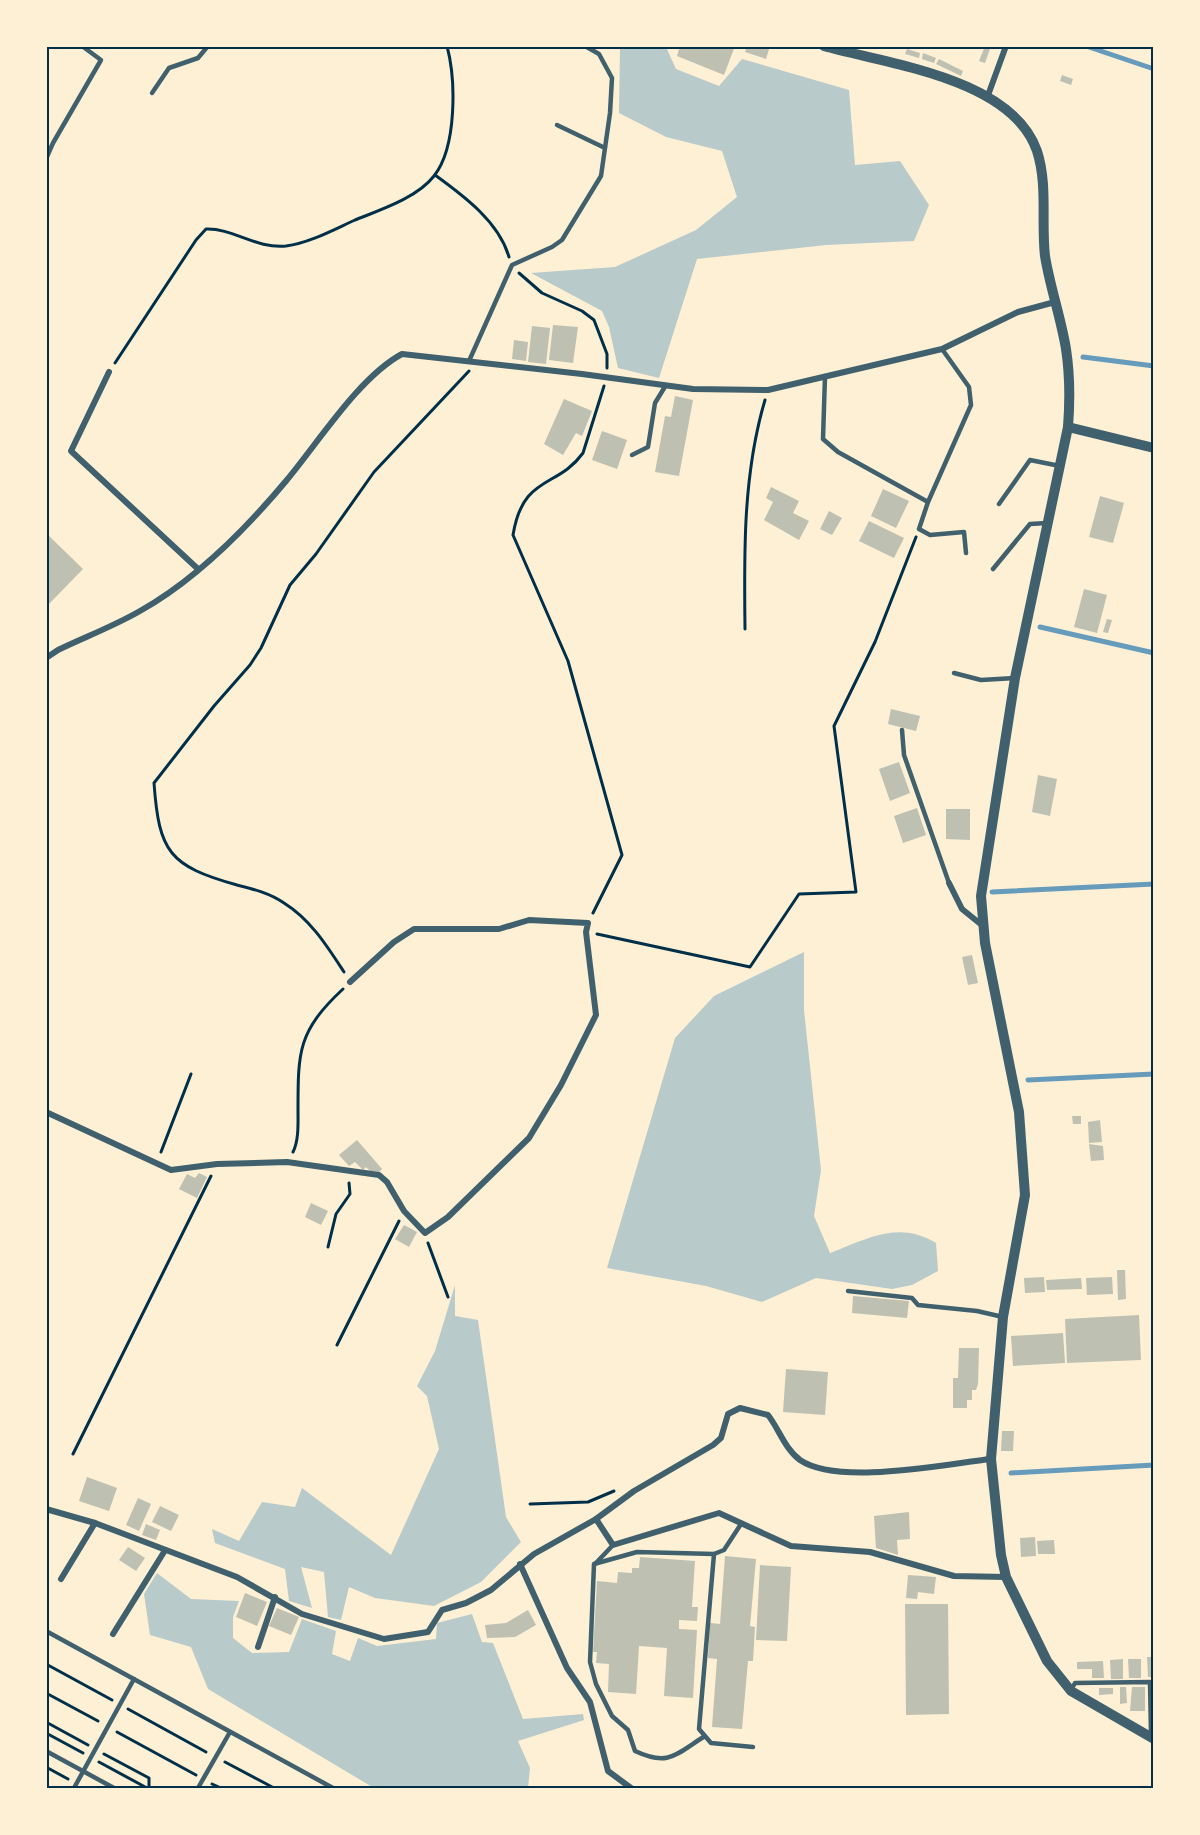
<svg xmlns="http://www.w3.org/2000/svg" width="1200" height="1835" viewBox="0 0 1200 1835" font-family="Figtree,sans-serif">
<rect width="100%" height="100%" fill="#fdf0d5"/>
<g fill="#b9caca">
<polygon points="620,47 666,47 676,69 719,86 742,59 849,90 855,165 900,161 929,205 914,241 826,245 697,259 659,378 618,368 609,327 602,311 531,273 615,267 696,230 737,197 722,151 666,137 619,113"/>
<path d="M804,952V1010L821,1170L814,1216L830,1253C867,1239 898,1220 936,1243L938,1271L912,1285L892,1289L816,1278L762,1302L706,1286L607,1268L675,1038L714,996Z"/>
<polygon points="455,1285 455,1316 478,1320 506,1517 521,1542 481,1582 434,1606 375,1598 349,1587 341,1620 328,1617 324,1572 301,1567 312,1608 289,1601 285,1569 215,1543 212,1529 239,1541 262,1502 295,1507 302,1488 391,1555 439,1449 427,1396 417,1386 435,1351"/>
<polygon points="157,1573 191,1599 239,1601 233,1617 233,1638 252,1653 289,1652 302,1619 336,1631 332,1654 350,1661 358,1638 377,1646 436,1639 437,1623 472,1614 482,1642 493,1643 523,1719 583,1714 584,1720 518,1741 530,1768 528,1788 374,1788 208,1689 191,1647 150,1635 144,1594"/>
</g>
<g fill="none" stroke-linecap="round" stroke-linejoin="round">
<g stroke="#669bbc" stroke-width="5">
<polyline points="1086,46 1154,69"/>
<polyline points="1083,357 1154,366"/>
<polyline points="1040,627 1154,653"/>
<polyline points="992,892 1154,884"/>
<polyline points="1028,1080 1154,1074"/>
<polyline points="1011,1473 1154,1465"/>
</g>
</g>
<g fill="#bec0b2">
<polygon points="680,46 735,46 724,75 677,56"/>
<polygon points="747,46 770,46 766,59 745,52"/>
<polygon points="985,46 991,46 985,63 979,61"/>
<polygon points="907,49 920,53 919,58 905,54"/>
<polygon points="923,53 936,58 934,63 922,59"/>
<polygon points="939,59 963,71 961,76 936,64"/>
<polygon points="1062,75 1073,79 1071,85 1060,81"/>
<polygon points="553,325 578,327 573,363 549,360"/>
<polygon points="532,326 550,328 546,364 528,362"/>
<polygon points="514,340 528,342 526,361 512,359"/>
<polygon points="675,396 693,400 679,476 655,472 665,416 671,417"/>
<polygon points="564,399 592,411 582,436 576,433 563,455 544,444"/>
<polygon points="602,431 627,440 617,469 592,460"/>
<polygon points="771,487 799,501 793,513 809,521 799,540 764,520 773,502 766,498"/>
<polygon points="883,489 909,501 896,528 871,516"/>
<polygon points="1100,496 1124,503 1113,543 1089,537"/>
<polygon points="829,511 842,518 832,535 820,529"/>
<polygon points="869,521 904,538 894,558 859,541"/>
<polygon points="46,533 83,569 46,607"/>
<polygon points="1084,589 1107,595 1097,633 1074,627"/>
<polygon points="1107,619 1112,620 1108,633 1103,632"/>
<polygon points="891,709 920,716 916,731 888,724"/>
<polygon points="899,762 910,793 890,801 879,769"/>
<polygon points="1038,775 1057,779 1050,816 1032,812"/>
<polygon points="917,808 926,835 903,843 894,816"/>
<polygon points="946,809 970,809 970,840 946,839"/>
<polygon points="972,955 978,983 968,985 962,957"/>
<polygon points="1072,1116 1081,1116 1081,1124 1073,1124"/>
<polygon points="1100,1120 1102,1142 1089,1143 1088,1122"/>
<polygon points="357,1140 382,1169 379,1172 370,1171 366,1167 363,1170 355,1162 349,1166 339,1155"/>
<polygon points="1089,1144 1103,1146 1104,1160 1091,1161"/>
<polygon points="199,1173 207,1177 197,1198 179,1189 187,1174 195,1178"/>
<polygon points="311,1203 328,1211 321,1225 305,1217"/>
<polygon points="404,1225 417,1232 409,1247 395,1239"/>
<polygon points="1117,1270 1125,1270 1126,1299 1118,1300"/>
<polygon points="1044,1277 1045,1292 1025,1293 1024,1278"/>
<polygon points="1112,1277 1113,1294 1087,1295 1086,1278"/>
<polygon points="1081,1278 1082,1289 1047,1290 1046,1280"/>
<polygon points="853,1296 909,1301 907,1318 852,1313"/>
<polygon points="1139,1315 1141,1360 1067,1363 1065,1319"/>
<polygon points="1063,1333 1065,1363 1013,1366 1011,1336"/>
<polygon points="959,1348 979,1348 978,1384 976,1390 972,1390 972,1400 967,1400 967,1408 953,1408 953,1378 958,1378"/>
<polygon points="786,1369 828,1372 825,1415 783,1412"/>
<polygon points="1002,1431 1014,1431 1013,1451 1001,1451"/>
<polygon points="87,1477 117,1488 109,1511 79,1501"/>
<polygon points="138,1498 151,1504 139,1531 126,1525"/>
<polygon points="160,1506 179,1515 171,1531 152,1522"/>
<polygon points="909,1512 910,1539 897,1540 898,1555 876,1548 874,1516"/>
<polygon points="146,1524 160,1530 156,1540 142,1535"/>
<polygon points="1035,1537 1036,1556 1021,1557 1020,1538"/>
<polygon points="1054,1540 1055,1554 1038,1554 1037,1541"/>
<polygon points="128,1547 145,1558 136,1571 119,1560"/>
<polygon points="725,1556 756,1559 750,1626 755,1627 753,1661 748,1661 742,1729 712,1727 717,1659 708,1658 710,1623 720,1624"/>
<polygon points="640,1557 695,1561 692,1607 698,1607 697,1621 679,1620 679,1629 697,1630 693,1698 664,1696 667,1648 639,1646 636,1694 608,1692 609,1664 596,1663 597,1652 593,1652 597,1581 617,1583 618,1572 632,1573 632,1568 639,1568"/>
<polygon points="760,1565 791,1567 787,1641 756,1640"/>
<polygon points="908,1575 936,1577 934,1594 918,1592 917,1599 906,1598"/>
<polygon points="245,1593 267,1602 257,1626 236,1617"/>
<polygon points="905,1604 948,1604 949,1714 906,1715"/>
<polygon points="277,1608 299,1617 291,1635 269,1626"/>
<polygon points="528,1610 536,1625 515,1637 487,1638 485,1625 506,1623"/>
<polygon points="1147,1657 1154,1657 1154,1677 1148,1677"/>
<polygon points="1123,1659 1123,1679 1111,1679 1110,1660"/>
<polygon points="1128,1659 1141,1659 1141,1678 1129,1678"/>
<polygon points="1103,1661 1104,1678 1092,1678 1092,1669 1077,1669 1077,1662"/>
<polygon points="1120,1687 1126,1687 1127,1703 1120,1704"/>
<polygon points="1132,1687 1145,1687 1145,1711 1130,1711"/>
<polygon points="1099,1688 1113,1688 1113,1694 1099,1695"/>
</g>
<g fill="none" stroke-linecap="round" stroke-linejoin="round">
<g stroke="#003049" stroke-width="3">
<path d="M435,175C464,196 499,222 509,257"/>
<polyline points="519,273 542,293 582,311 594,320 607,354 607,368"/>
<path d="M115,363L196,240L206,229C233,228 256,249 286,246C309,243 333,230 355,220C380,210 417,198 434,176C457,147 456,80 447,46"/>
<path d="M745,629C744,553 743,474 765,400"/>
<path d="M593,913L622,855L568,661L513,535C523,474 557,489 583,453L604,386"/>
<polyline points="597,934 750,967 799,894 856,892 834,726 875,642 916,537"/>
<path d="M344,972C327,946 311,920 284,903C270,893 253,889 237,885C169,866 159,852 154,783L214,706L250,665L261,648L290,585L316,554L374,472L469,371"/>
<polyline points="161,1152 191,1074"/>
<path d="M293,1152C299,1140 298,1123 298,1110C298,1051 298,1031 343,989"/>
<polyline points="428,1243 448,1297"/>
<polyline points="328,1247 336,1214 350,1194 349,1183"/>
<polyline points="337,1345 399,1221"/>
<polyline points="73,1454 211,1176"/>
<polyline points="530,1504 588,1502 614,1491"/>
<polyline points="46,1664 112,1700"/>
<polyline points="46,1693 98,1721"/>
<polyline points="128,1709 206,1752"/>
<polyline points="46,1722 88,1745"/>
<polyline points="117,1732 196,1775"/>
<polyline points="46,1733 83,1753"/>
<polyline points="104,1754 149,1778 149,1788"/>
<polyline points="99,1762 147,1788"/>
<polyline points="225,1762 274,1788"/>
<polyline points="46,1767 68,1779"/>
<polyline points="212,1784 221,1788"/>
</g>
<g stroke="#3f606c" stroke-width="4.5">
<polyline points="152,93 169,68 198,58 208,46"/>
<polyline points="557,125 605,148"/>
<polyline points="46,159 53,143 101,60 82,46"/>
<polyline points="942,349 969,387 971,405 928,502 919,529 930,535 964,532 966,553"/>
<polyline points="469,361 512,265 552,247 562,240 601,176 610,113 612,78 599,54 585,46"/>
<polyline points="825,376 823,439 838,452 928,502"/>
<polyline points="632,455 648,447 655,403 666,385"/>
<polyline points="999,504 1030,460 1060,466"/>
<polyline points="993,569 1030,524 1047,523"/>
<polyline points="954,673 981,680 1015,678"/>
<polyline points="902,730 904,755 949,883"/>
<polyline points="848,1291 912,1298 918,1305 977,1311 1003,1317"/>
<polyline points="714,1554 724,1550 741,1524"/>
<polyline points="596,1563 613,1545"/>
<polyline points="46,1631 333,1788"/>
<polyline points="1071,1690 1075,1683 1150,1682 1151,1735"/>
<path d="M705,1736C676,1754 669,1767 635,1751L628,1730L612,1716L596,1684L590,1662L594,1564L637,1552L714,1554L699,1729L711,1743L753,1747"/>
<polyline points="46,1751 114,1788"/>
<polyline points="74,1788 134,1679"/>
<polyline points="198,1788 230,1732"/>
</g>
<g stroke="#3f606c" stroke-width="6">
<polyline points="987,98 1006,46"/>
<polyline points="109,372 71,451 198,569"/>
<path d="M46,658L58,650C85,637 114,626 140,611C197,579 245,530 286,481C318,443 359,377 402,354L582,374L693,389L768,390L942,349L1018,312L1055,302"/>
<polyline points="949,883 962,909 983,926"/>
<polyline points="46,1112 171,1170 217,1164 287,1162 379,1175 387,1182 404,1211 425,1233 448,1217 529,1138 561,1085 596,1015 586,932 588,923 529,920 499,929 414,929 394,942 350,982"/>
<polyline points="46,1509 95,1523 237,1577 302,1614 384,1639 428,1632 442,1610 466,1603 491,1590 534,1554 596,1519 613,1545 719,1513 791,1546 870,1552 954,1576 1006,1577"/>
<path d="M596,1519L634,1491L713,1445L721,1438L728,1414L740,1408L768,1415C779,1429 785,1449 800,1460C838,1486 945,1464 991,1459"/>
<polyline points="520,1564 567,1668 590,1702 608,1771 631,1788"/>
<polyline points="61,1579 95,1523"/>
<polyline points="113,1634 164,1552"/>
<polyline points="258,1647 275,1597"/>
</g>
<g stroke="#3f606c" stroke-width="10">
<path d="M824,46C887,64 1012,78 1037,151C1048,185 1041,222 1045,256C1050,287 1061,318 1066,349C1070,375 1070,401 1068,427L1015,678L981,896L985,943L1019,1112L1025,1195L1003,1317L991,1459L1001,1555L1006,1577L1047,1661L1071,1691L1154,1739"/>
<polyline points="1068,427 1154,448"/>
</g>
</g>
<rect width="1200" height="1835" fill="none" stroke="#fdf0d5" stroke-width="96"/>
<rect x="48" y="48" width="1104" height="1739" fill="none" stroke="#003049" stroke-width="2"/>
</svg>
